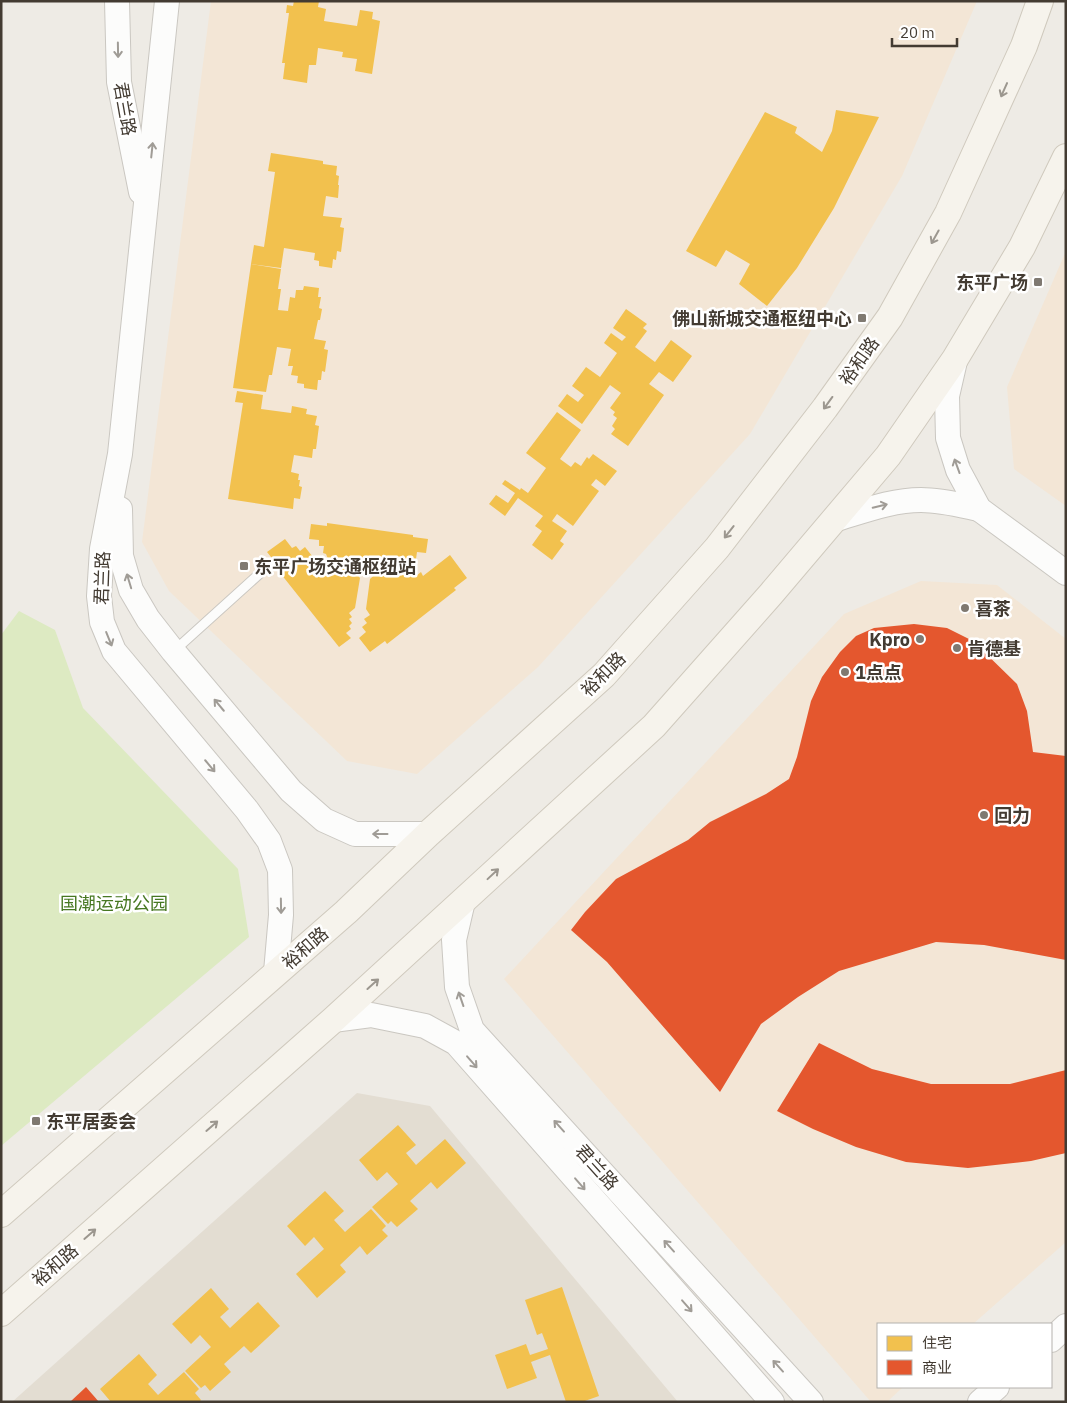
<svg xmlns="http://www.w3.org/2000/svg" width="1067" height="1403" viewBox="0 0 1067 1403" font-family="'IBM Plex Sans','Noto Sans SC',sans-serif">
<rect width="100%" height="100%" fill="#eeebe5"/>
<polygon fill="#e3ddd2" points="357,1093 430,1106 678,1402 12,1402"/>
<g fill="#f3e6d6">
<polygon points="211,1 977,1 902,176 750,434 538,667 417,774 347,761 169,591 142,542"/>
<polygon points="1066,251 1066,506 1014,469 1007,387"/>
<polygon points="921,581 997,585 1066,639 1066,1242 973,1324 878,1324 878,1387 903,1387 887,1402 871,1402 504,979 844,614"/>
</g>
<polygon fill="#ddeac2" points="19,611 55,630 83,708 238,869 249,937 1,1146 1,635"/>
<g fill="#f2c14e">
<polygon points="294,1 319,1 318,7 326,9 324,21 357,26 360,10 373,12 372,19 380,21 372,74 355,71 357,59 342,57 343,52 318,48 316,65 309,65 307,83 283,79 285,63 282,63 289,13 286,13 287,5 293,6"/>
<polygon points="836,110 879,117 834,208 797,268 767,306 739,284 750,264 726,250 716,267 686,251 765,112 797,127 795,133 822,152 832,131"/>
<polygon points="271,153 323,161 323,164 337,166 336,175 339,176 338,185 339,185 338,198 326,196 323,216 342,218 340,227 344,228 341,252 337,251 336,260 333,259 332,268 319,266 319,261 314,260 315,253 284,248 281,268 251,264 254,245 264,247 275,172 268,171"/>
<polygon points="251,264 281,269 278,289 281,289 278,310 288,311 290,297 295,298 296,290 303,290 304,286 319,288 318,297 321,297 319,308 322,309 320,320 318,320 314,339 326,341 324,349 328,350 325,372 322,371 321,380 318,380 317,390 304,388 304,384 297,383 298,376 291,375 293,366 288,366 291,349 277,347 272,375 269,375 266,392 233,388"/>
<polygon points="626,309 647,324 643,328 647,331 635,347 655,362 671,340 692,356 673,382 659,372 649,384 664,395 628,446 611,434 615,429 612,426 617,418 613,415 615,412 610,408 621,393 610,385 582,424 558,406 567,394 578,402 584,395 572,386 586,367 600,377 617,353 604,343 611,333 622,341 626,337 613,328"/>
<polygon points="237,391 263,395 261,409 291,413 292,406 307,409 306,414 317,416 315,425 319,426 316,449 313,449 312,458 294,455 291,472 299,474 298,480 300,480 299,486 302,487 300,499 294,498 293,509 228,499 243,403 235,402"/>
<polygon points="557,412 581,430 560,459 571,467 575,462 581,466 587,457 589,459 593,454 617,471 605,486 596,479 591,485 599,491 573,526 557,514 552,521 567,531 560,541 564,544 552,560 532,545 542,531 535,526 543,516 518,498 505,516 489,504 496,495 508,503 515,493 502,484 505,480 520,490 521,488 528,493 546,468 526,453"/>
<polygon points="327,523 413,535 413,537 428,539 426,553 417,552 416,559 409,558 408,562 404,562 403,567 410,576 414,573 416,576 421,572 423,576 450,555 467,578 454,588 456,590 387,644 385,641 370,652 359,638 366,632 362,627 367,623 364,619 370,615 366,609 370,579 385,565 358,561 351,567 360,578 355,608 349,613 352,617 349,619 352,623 349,626 351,629 346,633 351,638 339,647 277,569 279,567 267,552 285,539 292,548 296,546 300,551 305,547 320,566 328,559 326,554 323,553 324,546 319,546 319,540 309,539 311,524 327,526"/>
<polygon points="398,1125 416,1145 406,1153 416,1165 445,1139 466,1163 437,1189 431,1182 410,1201 418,1209 397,1227 391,1221 388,1224 372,1207 398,1184 387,1172 377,1181 359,1160"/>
<polygon points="325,1191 344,1211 334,1220 345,1232 371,1209 386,1226 382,1230 388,1236 367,1255 360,1246 340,1265 346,1272 317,1298 296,1274 324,1249 314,1237 305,1246 287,1226"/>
<polygon points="562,1287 599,1396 582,1402 566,1402 550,1355 531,1362 537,1378 507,1389 495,1355 526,1344 530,1355 548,1349 542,1333 537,1335 525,1300"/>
<polygon points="211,1288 229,1309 220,1317 230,1328 258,1302 280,1326 251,1353 244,1346 224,1364 231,1372 210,1391 205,1385 201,1388 185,1371 211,1347 200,1335 191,1344 172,1324"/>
<polygon points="139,1354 157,1375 148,1384 158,1395 184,1372 199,1389 195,1393 201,1400 199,1402 111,1402 100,1389"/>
</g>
<g fill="#e4572e">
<polygon points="914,624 947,628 973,641 1017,684 1027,711 1033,752 1066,756 1066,960 984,945 936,942 839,971 798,997 761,1024 720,1092 607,962 571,930 585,912 616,879 688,840 710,822 766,794 789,779 797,757 811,701 822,677 840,652 856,636 874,628"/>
<polygon points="819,1043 872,1069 931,1084 1010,1084 1066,1070 1066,1153 1031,1161 968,1168 906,1162 856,1147 813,1129 777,1111"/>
<polygon points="86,1387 99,1402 70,1402"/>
</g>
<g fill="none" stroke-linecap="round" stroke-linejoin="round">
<g stroke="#cac7c1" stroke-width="11">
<polyline id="service" points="174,651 267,567"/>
</g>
<g stroke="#cac7c1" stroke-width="26">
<g id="tertiary">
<polyline points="117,1 119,82 141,192"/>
<polyline points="167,1 120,454 102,549 99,596 102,622 114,651 247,810 269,841 280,870 281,915 276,972"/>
<polyline points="955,361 947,396 948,438 958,470 979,509 1066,573"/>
<polyline points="120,509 121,556 131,590 148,619 173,651 291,791 324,820 355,834 428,834"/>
<path d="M833,520C861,512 891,500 921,500C941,500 960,505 979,509"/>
<polyline points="463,901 454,940 457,987 472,1030 811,1402"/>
<polyline points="333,1020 371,1015 425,1026 456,1043 772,1402"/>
<polyline points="1051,1340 1066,1326"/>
<polyline points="980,1402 997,1387"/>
</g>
</g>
<g stroke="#cfc9bd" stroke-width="28">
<g id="secondary">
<polyline points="1,1214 346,912 428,834 604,675 717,548 825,408 890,317 948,213 1024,46 1040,1"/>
<polyline points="1,1313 333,1020 654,726 771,594 888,456 955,359 1022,247 1066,157"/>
</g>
</g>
<use href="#service" stroke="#fcfcfb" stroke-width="9"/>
<use href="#tertiary" stroke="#fcfcfb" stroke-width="24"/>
<use href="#secondary" stroke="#f6f3ec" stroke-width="26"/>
</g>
<defs><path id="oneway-shaft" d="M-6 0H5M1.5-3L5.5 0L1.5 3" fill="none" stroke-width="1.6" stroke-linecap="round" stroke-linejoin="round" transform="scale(1.25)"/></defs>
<g stroke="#a09c96">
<use href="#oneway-shaft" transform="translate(118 50) rotate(89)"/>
<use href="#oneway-shaft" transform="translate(152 150) rotate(-84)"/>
<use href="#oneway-shaft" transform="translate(957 466) rotate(-110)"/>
<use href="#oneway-shaft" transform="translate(880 506) rotate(-14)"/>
<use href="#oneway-shaft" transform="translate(129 581) rotate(-107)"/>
<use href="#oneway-shaft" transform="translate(109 639) rotate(68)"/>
<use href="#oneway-shaft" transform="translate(219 705) rotate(-130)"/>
<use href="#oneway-shaft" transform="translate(210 766) rotate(50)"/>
<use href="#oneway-shaft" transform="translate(380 834) rotate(180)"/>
<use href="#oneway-shaft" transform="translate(281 906) rotate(89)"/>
<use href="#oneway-shaft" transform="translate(461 999) rotate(-109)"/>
<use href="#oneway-shaft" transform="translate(472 1062) rotate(49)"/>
<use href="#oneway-shaft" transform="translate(559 1126) rotate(-132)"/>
<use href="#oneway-shaft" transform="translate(580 1184) rotate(49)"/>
<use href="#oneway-shaft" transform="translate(669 1246) rotate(-132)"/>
<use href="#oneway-shaft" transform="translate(687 1306) rotate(49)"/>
<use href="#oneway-shaft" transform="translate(778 1366) rotate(-132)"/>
</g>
<g stroke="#9c978f">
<use href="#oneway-shaft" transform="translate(1004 90) rotate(114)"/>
<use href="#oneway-shaft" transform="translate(935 237) rotate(119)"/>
<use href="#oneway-shaft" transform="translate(828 403) rotate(126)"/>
<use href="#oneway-shaft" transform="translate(729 532) rotate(128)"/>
<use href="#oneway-shaft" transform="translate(493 874) rotate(-43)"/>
<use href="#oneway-shaft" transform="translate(373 984) rotate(-42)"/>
<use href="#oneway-shaft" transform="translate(212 1126) rotate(-41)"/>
<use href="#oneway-shaft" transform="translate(90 1234) rotate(-41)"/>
</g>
<g fill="#7f7971" stroke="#fff" stroke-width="2">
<rect x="1033" y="277" width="10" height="10" rx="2.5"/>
<rect x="857" y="313" width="10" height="10" rx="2.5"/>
<rect x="239" y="561" width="10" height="10" rx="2.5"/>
<circle cx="965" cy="608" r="5"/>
<circle cx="920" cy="639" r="5"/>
<circle cx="957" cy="648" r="5"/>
<circle cx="845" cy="672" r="5"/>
<circle cx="984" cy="815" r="5"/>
<rect x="31" y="1116" width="10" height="10" rx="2.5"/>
</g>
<g text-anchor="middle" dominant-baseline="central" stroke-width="5" stroke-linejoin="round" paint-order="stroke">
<g font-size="18" fill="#433b32" stroke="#fff">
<text transform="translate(125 109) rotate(80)">君兰路</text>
<text transform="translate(859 361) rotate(-55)">裕和路</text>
<text transform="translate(102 578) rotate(-88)">君兰路</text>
<text transform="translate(603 674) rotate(-45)">裕和路</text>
<text transform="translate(305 948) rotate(-41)">裕和路</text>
<text transform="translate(597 1167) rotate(48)">君兰路</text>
<text transform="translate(55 1265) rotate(-41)">裕和路</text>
</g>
<g font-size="18" font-weight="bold" fill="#433b32" stroke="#fff" text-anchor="start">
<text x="1028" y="282" text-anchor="end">东平广场</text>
<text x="852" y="318" text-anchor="end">佛山新城交通枢纽中心</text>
<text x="254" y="566">东平广场交通枢纽站</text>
<text x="975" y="608">喜茶</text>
<text x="910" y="639" text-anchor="end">Kpro</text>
<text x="967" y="648">肯德基</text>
<text x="855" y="672">1点点</text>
<text x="994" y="815">回力</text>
<text x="46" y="1121">东平居委会</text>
</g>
<g font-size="18" fill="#477822" stroke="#fff">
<text x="114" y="903">国潮运动公园</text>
</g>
</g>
<rect width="1067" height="1403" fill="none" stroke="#433b32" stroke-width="5"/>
<rect x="877" y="1323" width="175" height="65" fill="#ffffff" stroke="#b4b1ad"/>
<rect x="887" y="1336" width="25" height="15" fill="#f2c14e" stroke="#b4b1ad"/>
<text x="922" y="1348" font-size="15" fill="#433b32">住宅</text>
<rect x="887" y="1360" width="25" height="15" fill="#e4572e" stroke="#b4b1ad"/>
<text x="922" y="1373" font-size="15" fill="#433b32">商业</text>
<path d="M892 38v8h65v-8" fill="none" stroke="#433b32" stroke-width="2.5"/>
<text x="900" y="38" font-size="15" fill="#433b32" stroke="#ffffff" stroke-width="4" paint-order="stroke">20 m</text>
</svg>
